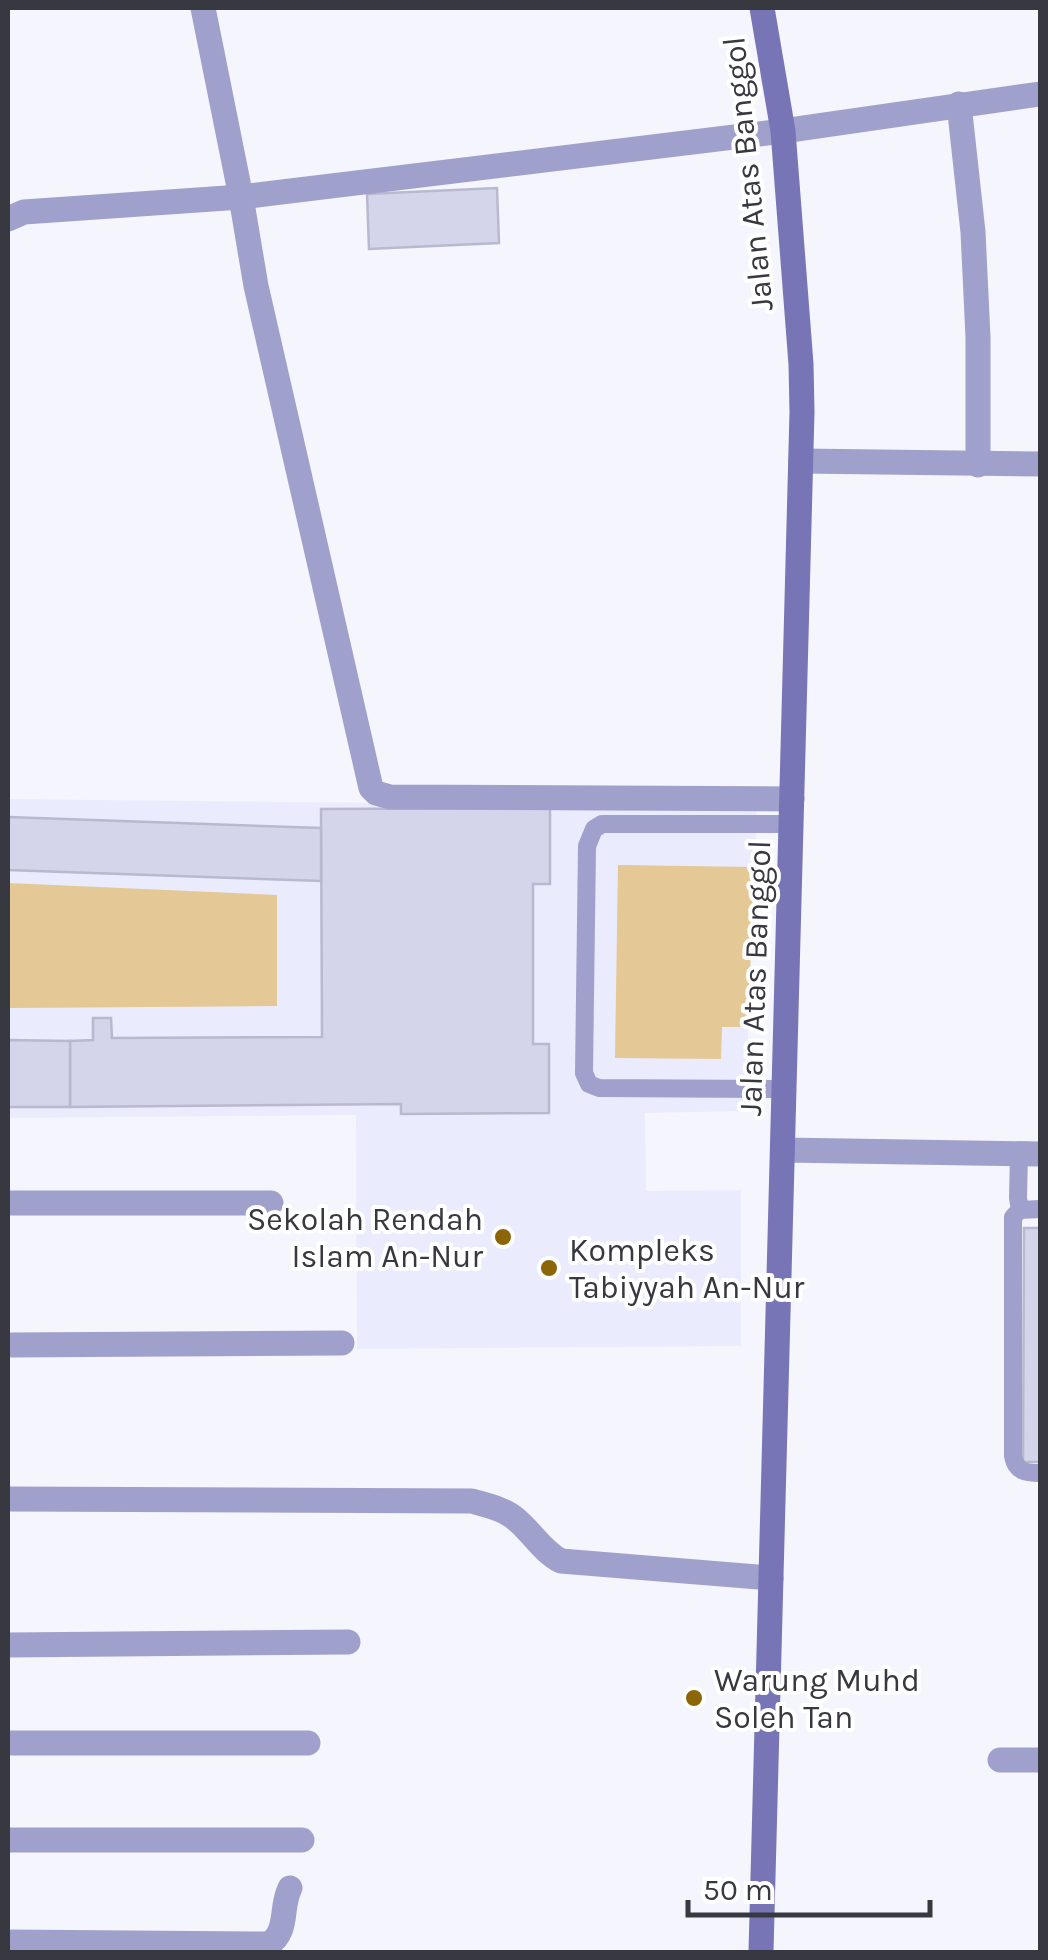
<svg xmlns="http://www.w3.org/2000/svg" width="1048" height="1960" viewBox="0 0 1048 1960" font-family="Karla,sans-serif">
<rect width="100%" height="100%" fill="#f5f5fe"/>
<polygon fill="#eaebfd" points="8,799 757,807 745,1111 645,1113 646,1191 741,1190 741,1346 357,1349 356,1115 8,1118"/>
<g fill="#e4c895">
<polygon points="618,865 754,867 748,1027 722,1027 721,1059 615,1058"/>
<polygon points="8,883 277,895 277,1006 8,1008"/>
</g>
<g fill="#d4d4ea" stroke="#b8b9ce" stroke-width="2.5">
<polygon points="497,188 499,243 369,249 367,194"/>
<polygon points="550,808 550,884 533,884 533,1044 549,1044 549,1113 401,1114 401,1104 70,1107 70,1041 93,1040 93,1018 111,1018 112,1038 322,1037 321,809"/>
<polygon points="8,817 321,828 321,881 8,870"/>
<polygon points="8,1040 70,1041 70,1107 8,1107"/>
<polygon points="1024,1228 1040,1228 1040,1462 1023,1462"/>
</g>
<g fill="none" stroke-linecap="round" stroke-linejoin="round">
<g stroke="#a0a0cd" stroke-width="18">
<polyline points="784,1089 599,1088 589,1084 584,1073 587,846 594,829 602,824 791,824"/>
<polyline points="1019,1154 1018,1198 1020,1210"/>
<path d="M1040,1209L1020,1210L1013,1217V1456C1016,1472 1026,1473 1040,1473"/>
</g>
<g stroke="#a0a0cd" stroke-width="25">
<polyline points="203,8 241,197 256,286 371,788 376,793 390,797 792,799"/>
<polyline points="959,104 973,232 978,337 978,465"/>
<polyline points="8,219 24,212 241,197 783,131 1040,94"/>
<polyline points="801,461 1040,464"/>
<polyline points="783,1150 1040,1154"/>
<polyline points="8,1203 271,1203"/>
<polyline points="8,1345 342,1343"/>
<path d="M8,1499L472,1501C489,1506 505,1509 518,1521C533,1534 543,1552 561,1561L771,1578"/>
<polyline points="8,1645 348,1642"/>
<polyline points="8,1743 308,1743"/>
<polyline points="1000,1760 1040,1760"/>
<polyline points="8,1840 302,1840"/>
<path d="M8,1942L269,1944C289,1931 280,1907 290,1888"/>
</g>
<polyline stroke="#7775b6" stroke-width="25" points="761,1952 802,412 801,364 783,131 762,8"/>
</g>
<g fill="#8c6507" stroke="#fff" stroke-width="4">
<circle cx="503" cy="1237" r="10"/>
<circle cx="549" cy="1268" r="10"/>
<circle cx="694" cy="1698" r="10"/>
</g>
<g text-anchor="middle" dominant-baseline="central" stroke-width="8" stroke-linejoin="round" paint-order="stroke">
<g font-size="32" fill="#383841" stroke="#fff">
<text transform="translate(748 174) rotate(-96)">Jalan Atas Banggol</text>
<text transform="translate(755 978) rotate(-88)">Jalan Atas Banggol</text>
</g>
<g font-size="32" fill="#383841" stroke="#fff" text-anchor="start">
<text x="483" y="1219" text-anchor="end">Sekolah Rendah<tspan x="483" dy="37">Islam An-Nur</tspan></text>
<text x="569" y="1250">Kompleks<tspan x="569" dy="37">Tabiyyah An-Nur</tspan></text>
<text x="714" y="1680">Warung Muhd<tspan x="714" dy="37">Soleh Tan</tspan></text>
</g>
</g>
<rect width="1048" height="1960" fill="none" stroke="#383841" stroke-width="20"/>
<path d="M688 1900v15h242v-15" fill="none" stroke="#383841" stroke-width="5"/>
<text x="703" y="1900" font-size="30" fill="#383841" stroke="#ffffff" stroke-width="8" paint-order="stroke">50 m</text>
</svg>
